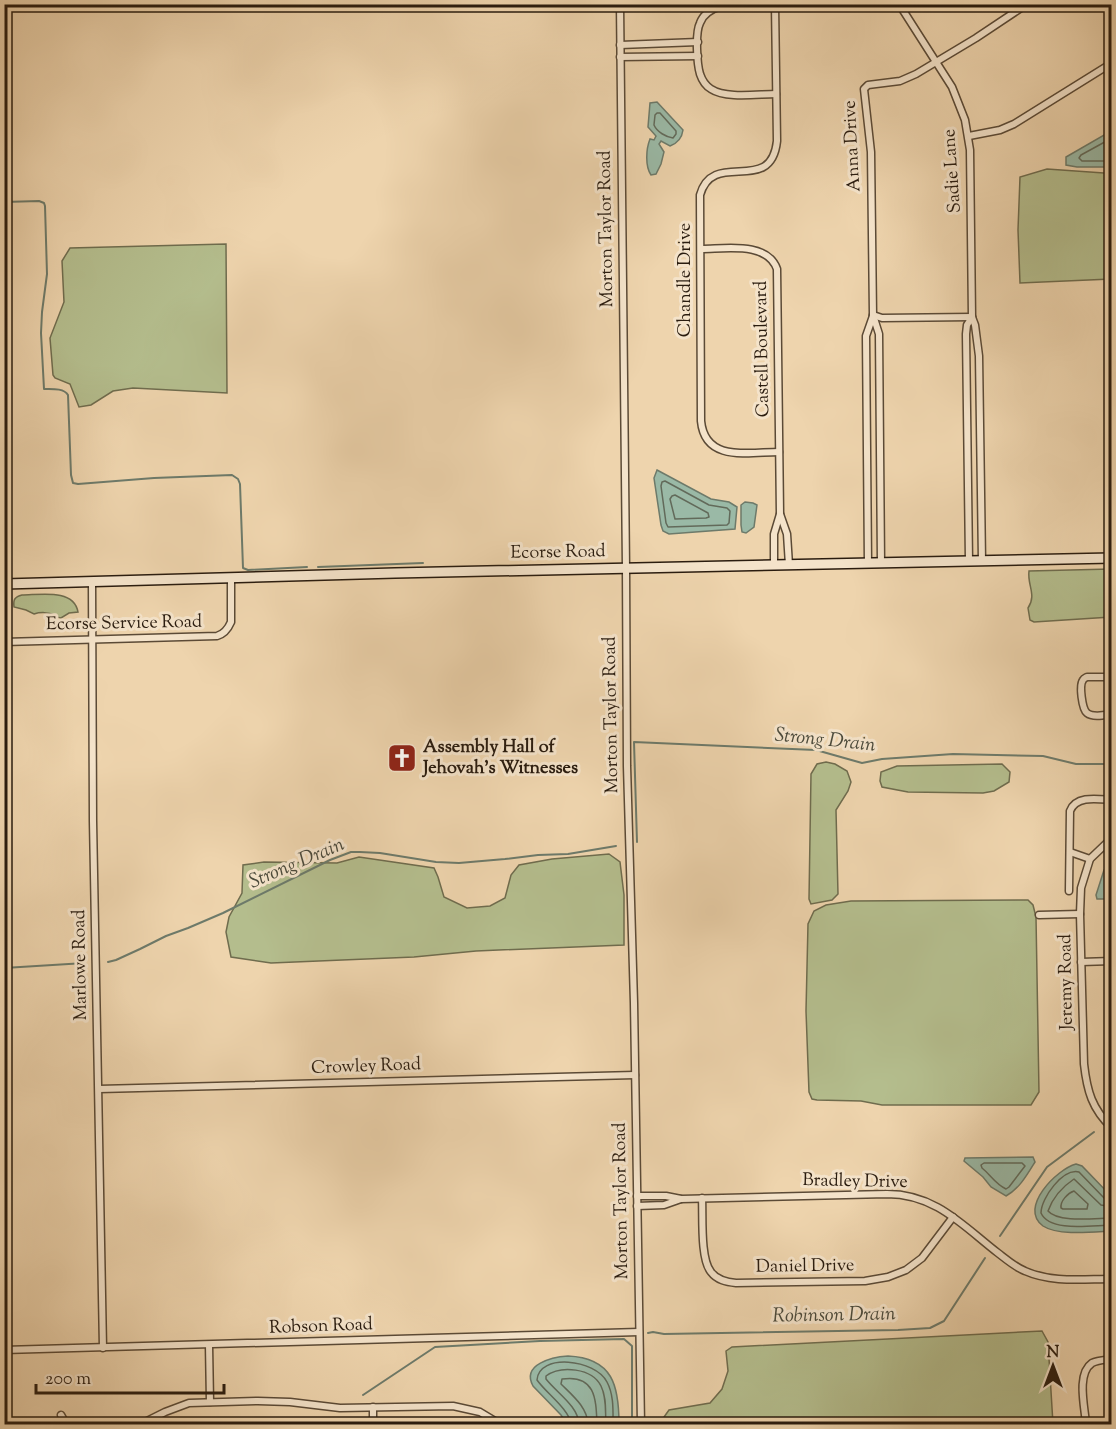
<svg xmlns="http://www.w3.org/2000/svg" width="1116" height="1429" viewBox="0 0 1116 1429" font-family="'Sorts Mill Goudy',serif">
<rect width="100%" height="100%" fill="#eed4ad"/>
<filter id="stains"><feTurbulence type="fractalNoise" baseFrequency=".00333" numOctaves="4"/><feColorMatrix values="0 0 0 0 .2 0 0 0 0 .09 0 0 0 0 .02 0 0 0 .5 -.17"/></filter>
<radialGradient id="worn" r=".72"><stop offset=".6" stop-color="#630" stop-opacity="0"/><stop offset="1" stop-color="#630" stop-opacity=".3"/></radialGradient>
<g fill="#b4bd8d" stroke="#6f6c4e" stroke-width="1.5">
<polygon points="1047,169 1104,173 1111,172 1111,279 1020,283 1018,230 1020,177"/>
<polygon points="226,244 227,393 133,388 113,391 91,405 79,407 70,384 55,378 53,375 50,338 64,302 62,261 70,248"/>
<path d="M1111,569V617L1034,622L1030,620L1028,608C1037,595 1027,585 1029,571Z"/>
<path d="M22,595C39,595 74,588 78,612L69,613L61,618C58,618 56,616 54,615C49,612 40,612 34,614L26,610L14,607C13,599 15,597 22,595Z"/>
<polygon points="826,762 835,764 847,771 851,782 848,791 836,810 838,894 832,900 811,904 809,899 811,774 817,764"/>
<polygon points="1002,764 1010,772 1009,782 994,791 983,793 908,792 882,787 880,781 881,772 897,766"/>
<polygon points="609,854 620,862 624,895 624,945 476,951 414,957 271,963 231,957 226,932 229,917 242,893 243,865 264,862 337,863 359,857 434,868 438,877 444,897 467,908 490,906 505,898 511,875 519,865 552,859"/>
<polygon points="1028,900 1033,905 1036,917 1039,1092 1031,1105 882,1105 861,1101 817,1100 812,1099 809,1092 806,1011 808,924 814,911 826,905 851,901"/>
<polygon points="1042,1331 1048,1342 1053,1424 659,1424 669,1410 710,1403 722,1389 728,1371 726,1351 732,1347"/>
</g>
<g fill="#9ab9a6" stroke="#6d7a6a" stroke-width="1.5">
<path d="M657,102L683,130C682,138 678,143 670,146L661,141L659,144L664,152L661,164L656,174L651,175C645,166 646,149 650,139L654,140L656,136L648,127L650,103Z"/>
<polygon points="1111,131 1111,167 1077,167 1066,165 1066,157"/>
<polygon points="657,470 711,499 729,502 737,507 735,529 669,534 663,531 661,525 654,478"/>
<polygon points="745,502 753,503 757,505 754,527 746,533 742,532 741,525 741,505"/>
<polygon points="1110,866 1112,867 1111,899 1097,899 1096,895 1104,870"/>
<path d="M1033,1157L1035,1162C1027,1175 1019,1189 1006,1196L991,1187L983,1177L964,1161L965,1158Z"/>
<path d="M1076,1164L1082,1166L1111,1196V1231C1093,1232 1058,1236 1043,1226C1018,1208 1057,1169 1076,1164Z"/>
<path d="M568,1356C613,1358 619,1386 619,1424H567L561,1415L533,1386C521,1364 553,1357 568,1356Z"/>
</g>
<g fill="none" stroke-linecap="round" stroke-linejoin="round">
<g stroke="#626a5a" stroke-width="1.5">
<path d="M657,113H660L676,131V134L673,138C666,137 657,132 654,125C654,124 655,116 655,115Z"/>
<polyline points="1112,138 1081,155 1079,158 1082,161 1112,161"/>
<polygon points="662,482 665,481 709,505 727,508 730,511 729,523 727,525 668,527 666,523 661,486"/>
<polygon points="672,496 675,495 708,513 709,517 706,518 675,519 670,499"/>
<path d="M984,1163H1022L1025,1166L1009,1187L1006,1189C994,1183 992,1176 982,1168L981,1165Z"/>
<path d="M1074,1191L1088,1204L1087,1209H1063L1061,1208C1060,1201 1068,1193 1074,1191Z"/>
<path d="M1112,1200L1105,1199L1079,1172C1063,1168 1041,1198 1041,1213C1050,1233 1093,1225 1112,1225"/>
<path d="M1112,1207L1101,1205L1074,1179C1062,1187 1053,1197 1048,1211C1058,1223 1096,1218 1112,1218"/>
<path d="M571,1424C569,1409 546,1393 537,1380C539,1353 595,1359 607,1382C614,1395 613,1411 613,1424"/>
<path d="M579,1424C578,1406 557,1393 546,1379V1376C561,1365 592,1368 601,1386C607,1398 605,1412 606,1424"/>
<path d="M588,1424C587,1407 573,1396 561,1384L562,1379C596,1374 596,1400 597,1424"/>
</g>
<g stroke="#6d7a6a" stroke-width="2">
<path d="M4,202L39,201L44,203L45,206L47,274L42,312L41,333L44,389C52,389 64,388 68,395L71,475L73,483L78,484L154,478L232,475L238,479L240,484L243,568L248,570L307,567"/>
<polyline points="318,567 423,563"/>
<polyline points="637,842 634,742 816,750 862,763 882,759 953,754 1043,756 1076,764 1112,764"/>
<polyline points="108,962 116,960 140,949 166,936 188,928 223,913 330,860 351,852 360,852 380,853 436,862 459,863 505,859 538,855 568,854 616,846"/>
<polyline points="4,968 85,963"/>
<polyline points="1000,1236 1047,1167 1094,1132"/>
<polyline points="648,1333 653,1332 664,1334 898,1330 930,1328 944,1321 985,1258"/>
<polyline points="363,1395 435,1347 540,1341 624,1339 632,1346 632,1424"/>
<polyline points="320,1424 329,1418"/>
</g>
<g stroke="#5b4a36" stroke-width="9">
<g id="street">
<polyline points="620,4 626,568 627,766 634,1003 641,1424"/>
<path d="M775,4L777,141C771,197 713,148 700,195L701,421C705,463 750,452 779,452"/>
<polyline points="899,4 952,87 965,120 970,150 972,317 975,325 979,356 982,561"/>
<path d="M775,5L721,6C712,9 703,14 700,23C695,33 697,64 700,74C702,80 706,86 711,89C726,99 758,94 776,94"/>
<polyline points="620,45 698,42"/>
<polyline points="620,57 698,56"/>
<polyline points="969,136 1000,130 1014,124 1112,63"/>
<path d="M701,249C725,249 767,241 777,269L780,514L774,534V566"/>
<polyline points="873,315 882,318 972,317"/>
<polyline points="780,514 787,534 789,565"/>
<polyline points="969,561 966,334 967,325 972,317"/>
<polyline points="881,563 879,334 873,315 871,152 864,89 868,85 900,81 916,74 976,38 1027,4"/>
<polyline points="868,564 866,336 873,316"/>
<polyline points="92,582 93,821 103,1348"/>
<path d="M4,642L217,636C224,634 228,629 231,622V579"/>
<path d="M1112,677H1087C1085,678 1084,678 1083,680C1079,685 1082,709 1087,713C1093,718 1105,715 1112,714"/>
<path d="M1112,838L1090,859L1081,888L1080,914L1084,1064C1087,1091 1092,1109 1112,1128"/>
<polyline points="1070,852 1090,859"/>
<path d="M1069,891L1070,811C1076,795 1098,799 1112,800"/>
<polyline points="1039,915 1080,914"/>
<polyline points="1081,962 1112,961"/>
<polyline points="99,1089 635,1075"/>
<path d="M637,1196H666L681,1199L887,1194C936,1194 963,1226 998,1253C1007,1260 1015,1267 1025,1271C1052,1283 1082,1279 1112,1279"/>
<path d="M702,1198C703,1216 700,1259 711,1272C717,1280 726,1282 736,1283L865,1281L888,1277L906,1270L922,1258L953,1217"/>
<polyline points="637,1206 664,1205 681,1199"/>
<polyline points="209,1345 210,1402"/>
<polyline points="4,1350 639,1332"/>
<polyline points="61,1415 66,1424"/>
<polyline points="141,1424 165,1412 189,1403 258,1401 290,1402 340,1408 453,1406 480,1412 500,1424"/>
<polyline points="373,1424 373,1407"/>
<path d="M1086,1424C1085,1408 1076,1374 1092,1363C1098,1360 1105,1360 1112,1359"/>
</g>
</g>
<g stroke="#2a1c0f" stroke-width="12">
<polyline id="secondary" points="4,584 395,573 1112,558"/>
</g>
<use href="#street" stroke="#f4e3ca" stroke-width="6"/>
<use href="#secondary" stroke="#f4e3ca" stroke-width="9"/>
</g>
<defs>
<g id="church-square" transform="scale(1.5)"><rect x="-9" y="-9" width="18" height="18" rx="4" fill="#8f2418" stroke="#f4e3ca"/><path d="M-1.2-6h2.4v3.5h3.3v2.4h-3.3V6h-2.4V-.1h-3.3v-2.4h3.3Z" fill="#fff"/></g>
</defs>
<g fill-rule="evenodd">
<use href="#church-square" x="402" y="758"/>
</g>
<g text-anchor="middle" dominant-baseline="central" stroke-width="6" stroke-linejoin="round" paint-order="stroke">
<g font-size="18" fill="#2a1c0f" stroke="#f4e3ca">
<text transform="translate(853 146) rotate(-93)">Anna Drive</text>
<text transform="translate(953 171) rotate(-94)">Sadie Lane</text>
<text transform="translate(607 229) rotate(-91)">Morton Taylor Road</text>
<text transform="translate(686 280) rotate(-90)">Chandle Drive</text>
<text transform="translate(763 349) rotate(-91)">Castell Boulevard</text>
<text transform="translate(558 553) rotate(-1)">Ecorse Road</text>
<text transform="translate(124 624) rotate(-1)">Ecorse Service Road</text>
<text transform="translate(612 715) rotate(-91)">Morton Taylor Road</text>
<text transform="translate(81 965) rotate(-91)">Marlowe Road</text>
<text transform="translate(1067 982) rotate(-91)">Jeremy Road</text>
<text transform="translate(366 1067) rotate(-2)">Crowley Road</text>
<text transform="translate(855 1182) rotate(1)">Bradley Drive</text>
<text transform="translate(622 1201) rotate(-91)">Morton Taylor Road</text>
<text transform="translate(805 1267) rotate(-1)">Daniel Drive</text>
<text transform="translate(321 1327) rotate(-2)">Robson Road</text>
</g>
<g font-size="18" font-weight="bold" fill="#2a1c0f" stroke="#f4e3ca" text-anchor="start">
<text x="423" y="748">Assembly Hall of<tspan x="423" dy="21">Jehovah's Witnesses</tspan></text>
</g>
<g font-size="20" font-style="italic" fill="#4c4b3c" stroke="#f4e3ca">
<text transform="translate(825 741) rotate(6)">Strong Drain</text>
<text transform="translate(297 864) rotate(-23)">Strong Drain</text>
<text transform="translate(834 1316) rotate(-1)">Robinson Drain</text>
</g>
</g>
<rect width="1116" height="1429" fill="none" stroke="#eed4ad" stroke-width="24"/>
<rect x="6" y="6" width="1104" height="1417" fill="none" stroke="#2a1c0f" stroke-width="3"/>
<rect x="12" y="12" width="1092" height="1405" fill="none" stroke="#2a1c0f" stroke-width="1.5"/>
<g transform="translate(1053 1366)" stroke="#f4e3ca" stroke-width="4.5" paint-order="stroke">
<path d="M0-4.5L10 22L0 15L-10 22Z" fill="#2a1c0f"/>
<text y="-9" font-size="16" font-weight="bold" text-anchor="middle" fill="#2a1c0f">N</text>
</g>
<path d="M36 1384v9h188v-9" fill="none" stroke="#2a1c0f" stroke-width="3"/>
<text x="45" y="1384" font-size="18" fill="#2a1c0f" stroke="#f4e3ca" stroke-width="4.5" paint-order="stroke">200 m</text>
<rect width="100%" height="100%" filter="url(#stains)"/>
<rect width="100%" height="100%" fill="url(#worn)"/>
</svg>
